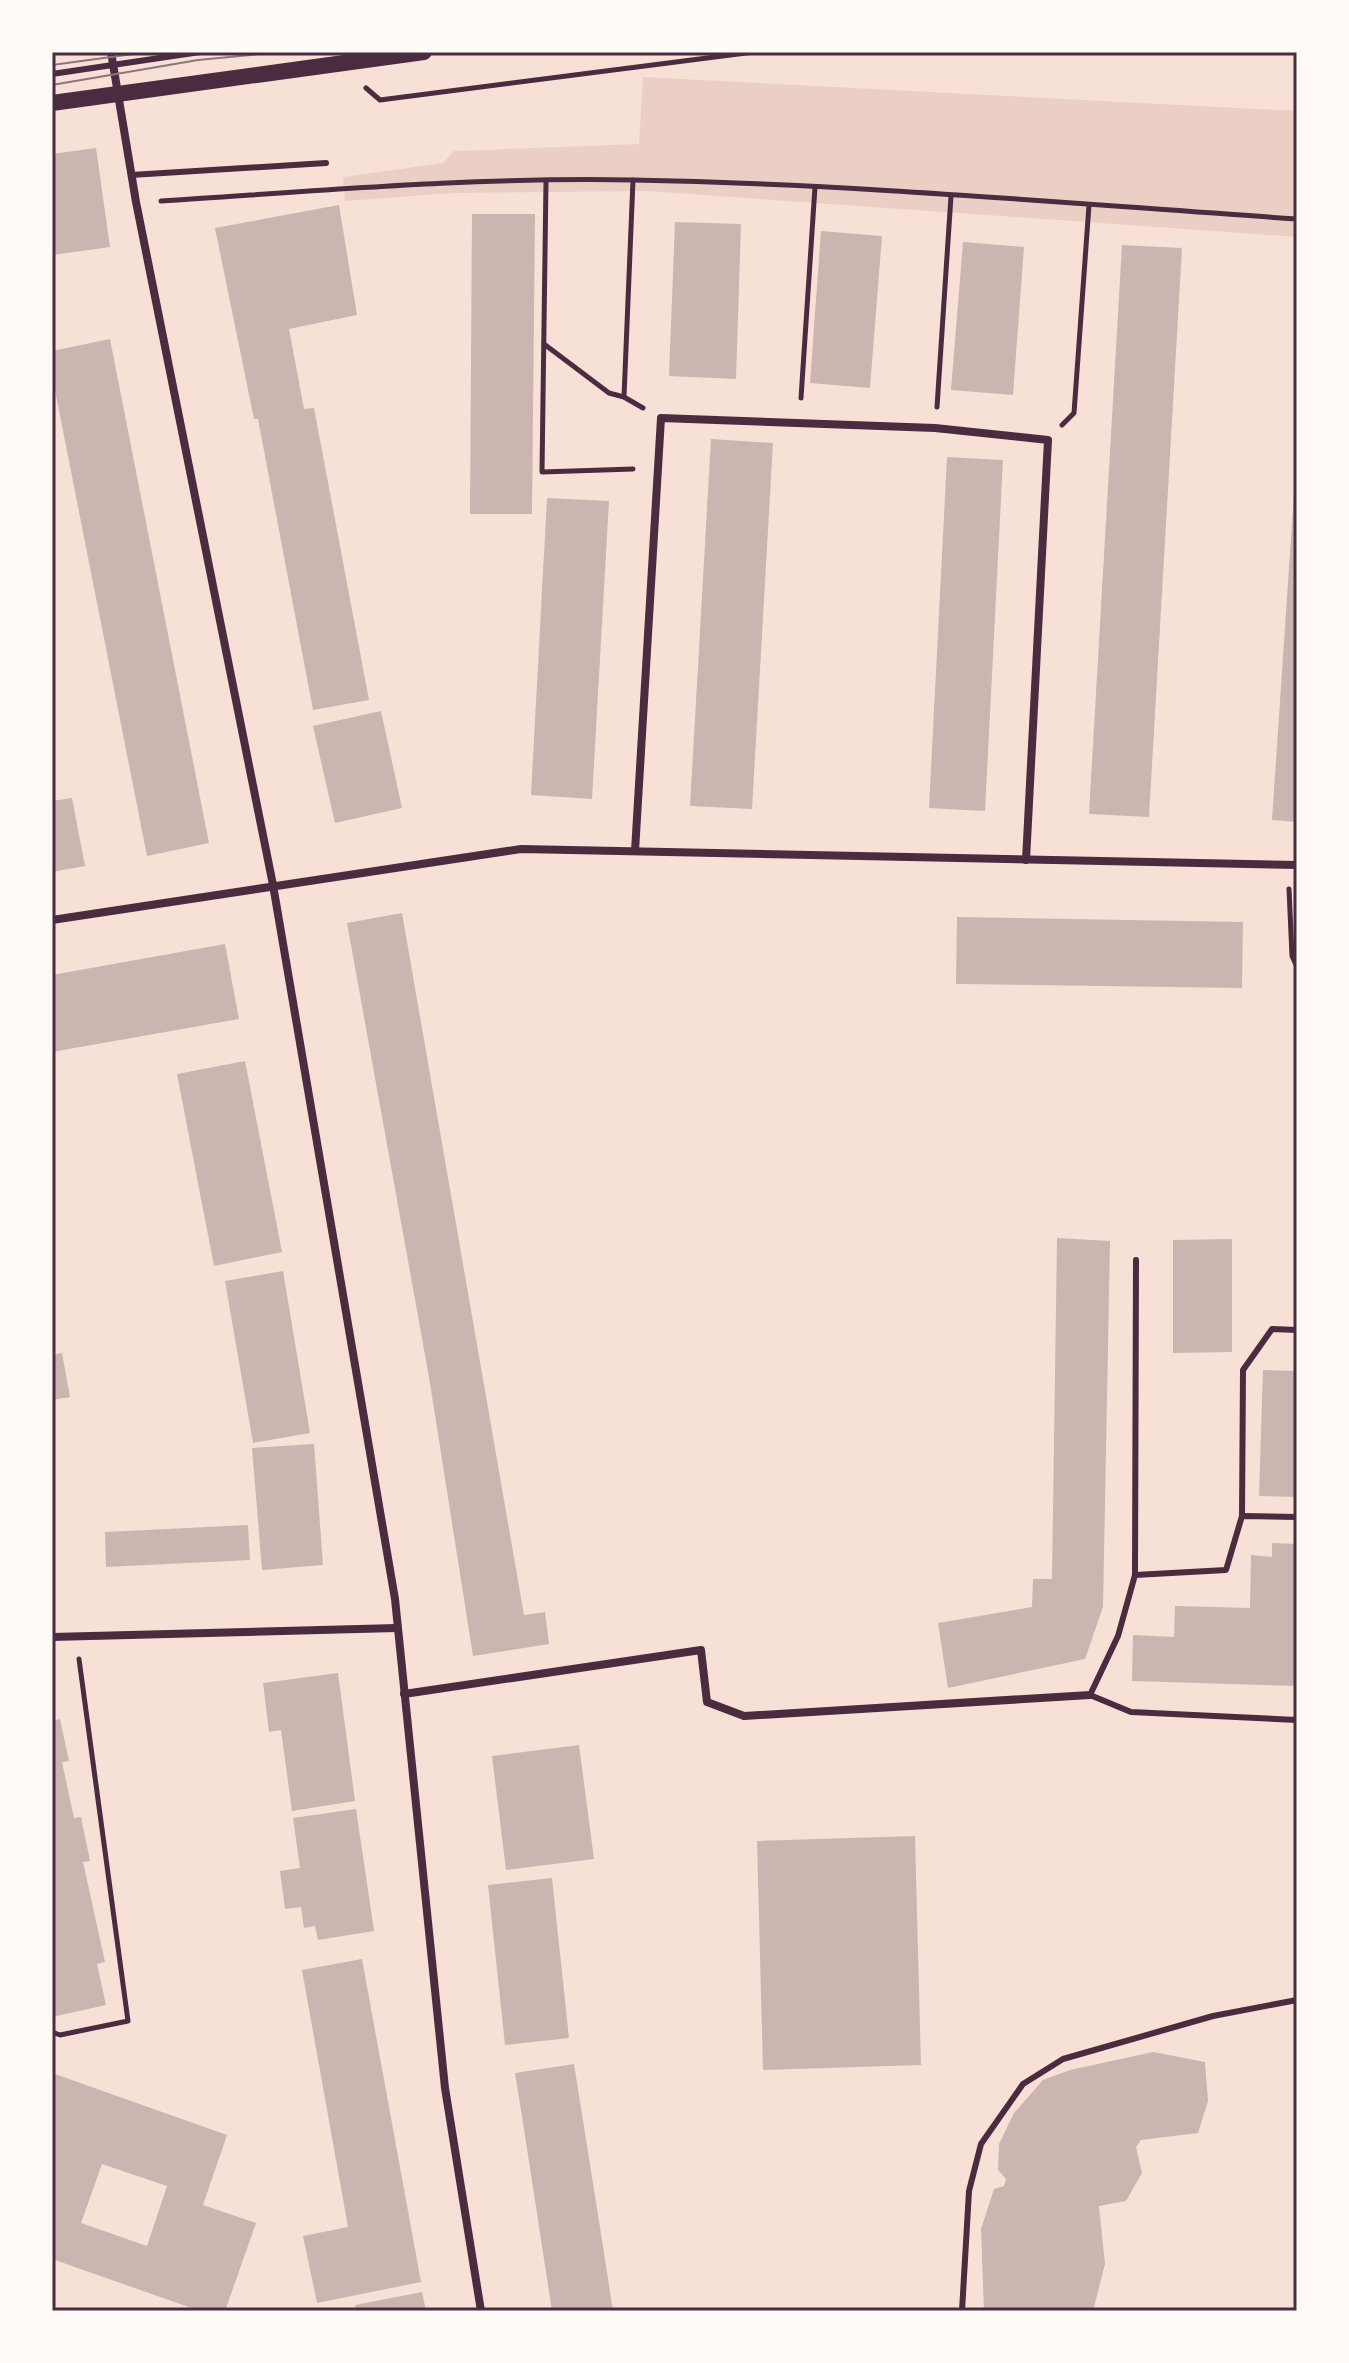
<svg xmlns="http://www.w3.org/2000/svg" width="1349" height="2363" viewBox="0 0 1349 2363" font-family="Quicksand,sans-serif">
<rect width="100%" height="100%" fill="#f7e1d7"/>
<polygon fill="#ebcfc5" points="643,77 1297,111 1297,237 647,191 453,193 345,201 343,177 443,163 454,151 639,144"/>
<g fill="#ccb4b1" fill-rule="evenodd">
<polygon points="96,148 110,247 53,255 52,154"/>
<polygon points="339,205 357,315 289,329 304,409 314,408 369,700 313,710 258,419 254,419 215,228"/>
<polygon points="472,214 535,214 532,514 470,514"/>
<polygon points="675,222 741,224 736,379 669,376"/>
<polygon points="821,231 882,236 870,388 810,383"/>
<polygon points="963,242 1024,247 1013,395 951,390"/>
<polygon points="1122,245 1182,248 1149,817 1089,814"/>
<polygon points="110,339 209,843 147,856 52,375 52,351"/>
<polygon points="711,439 773,443 752,809 690,806"/>
<polygon points="947,457 1003,460 985,811 929,808"/>
<polygon points="1295,478 1297,478 1297,822 1272,820"/>
<polygon points="547,498 609,501 592,799 531,795"/>
<polygon points="381,711 402,808 335,823 313,726"/>
<polygon points="72,798 85,866 52,872 52,801"/>
<polygon points="402,913 524,1615 545,1612 549,1644 473,1656 429,1377 347,923"/>
<polygon points="957,917 1243,922 1242,988 956,984"/>
<polygon points="225,944 239,1019 52,1052 52,975"/>
<polygon points="245,1061 282,1252 214,1266 177,1074"/>
<polygon points="1057,1238 1110,1241 1103,1607 1085,1659 948,1688 938,1623 1032,1607 1033,1579 1052,1579"/>
<polygon points="1232,1239 1232,1352 1173,1353 1173,1240"/>
<polygon points="283,1271 310,1433 253,1443 225,1281"/>
<polygon points="62,1353 70,1397 52,1400 52,1355"/>
<polygon points="1263,1370 1297,1371 1297,1497 1259,1496"/>
<polygon points="314,1444 323,1565 262,1570 252,1448"/>
<polygon points="248,1525 250,1560 106,1567 105,1532"/>
<polygon points="1272,1543 1297,1544 1297,1686 1132,1681 1133,1635 1174,1637 1175,1606 1250,1608 1251,1555 1272,1557"/>
<polygon points="338,1673 355,1801 292,1811 281,1730 269,1732 263,1683"/>
<polygon points="60,1719 69,1761 62,1762 74,1818 81,1817 90,1861 83,1862 105,1962 97,1964 106,2005 52,2017 52,1721"/>
<polygon points="579,1745 594,1859 506,1870 492,1756"/>
<polygon points="356,1809 374,1931 318,1940 315,1926 304,1928 301,1907 285,1909 280,1871 300,1868 293,1818"/>
<polygon points="915,1836 921,2065 763,2070 757,1841"/>
<polygon points="552,1878 569,2038 505,2045 488,1885"/>
<polygon points="362,1959 421,2282 317,2303 303,2236 348,2227 302,1970"/>
<polygon points="1153,2052 1205,2062 1208,2101 1198,2133 1141,2140 1136,2147 1142,2173 1126,2201 1099,2206 1105,2264 1093,2311 984,2311 981,2229 994,2189 1004,2186 1006,2179 998,2170 999,2144 1014,2113 1043,2080 1070,2070"/>
<polygon points="574,2064 599,2221 613,2311 552,2311 524,2129 515,2073"/>
<path d="M52,2073L227,2135L203,2205L256,2223L225,2311H200L52,2259ZM102,2164L167,2186L147,2246L81,2223Z"/>
<polygon points="422,2292 426,2311 357,2311 355,2305"/>
</g>
<g fill="none" stroke-linecap="round" stroke-linejoin="round">
<g stroke="#4a2c40" stroke-width="5">
<polyline points="366,88 380,100 754,52"/>
<polyline points="633,180 624,397 643,408"/>
<polyline points="546,181 542,472 633,469"/>
<path d="M161,201C318,191 475,177 633,180C854,184 1076,204 1297,219"/>
<polyline points="544,344 609,393 624,397"/>
<polyline points="801,398 815,187"/>
<polyline points="937,407 951,196"/>
<polyline points="1062,425 1074,413 1089,205"/>
<polyline points="1289,889 1292,956 1297,967"/>
<polyline points="52,2032 60,2035 128,2021 79,1659"/>
</g>
<g stroke="#4a2c40" stroke-width="6">
<polyline points="52,74 200,52"/>
<polyline points="131,175 326,163"/>
<polyline points="1242,1516 1243,1370 1272,1329 1297,1330"/>
<polyline points="1297,1517 1242,1516 1226,1570 1135,1575 1118,1636 1090,1695 1131,1712 1297,1720"/>
<polyline points="1135,1575 1136,1260"/>
<polyline points="962,2311 969,2191 981,2144 1023,2084 1063,2059 1213,2016 1297,2000"/>
</g>
<g stroke="#4a2c40" stroke-width="8">
<polyline points="111,52 136,202 273,885 395,1599 445,2088 481,2311"/>
<polyline points="635,851 661,418 935,428 1048,440 1026,860"/>
<polyline points="52,920 521,849 1297,865"/>
<polyline points="52,1637 397,1628"/>
<polyline points="404,1694 701,1650 707,1702 744,1716 1090,1695"/>
</g>
<polyline stroke="#4a2c40" stroke-width="16" points="52,103 424,52"/>
<g stroke="#8f747c" stroke-width="2">
<polyline points="52,65 148,52"/>
<polyline points="52,85 198,60 281,52"/>
</g>
</g>
<rect width="1349" height="2363" fill="none" stroke="#fffaf5" stroke-width="108"/>
<rect x="54" y="54" width="1241" height="2255" fill="none" stroke="#4a2c40" stroke-width="3"/>
</svg>
